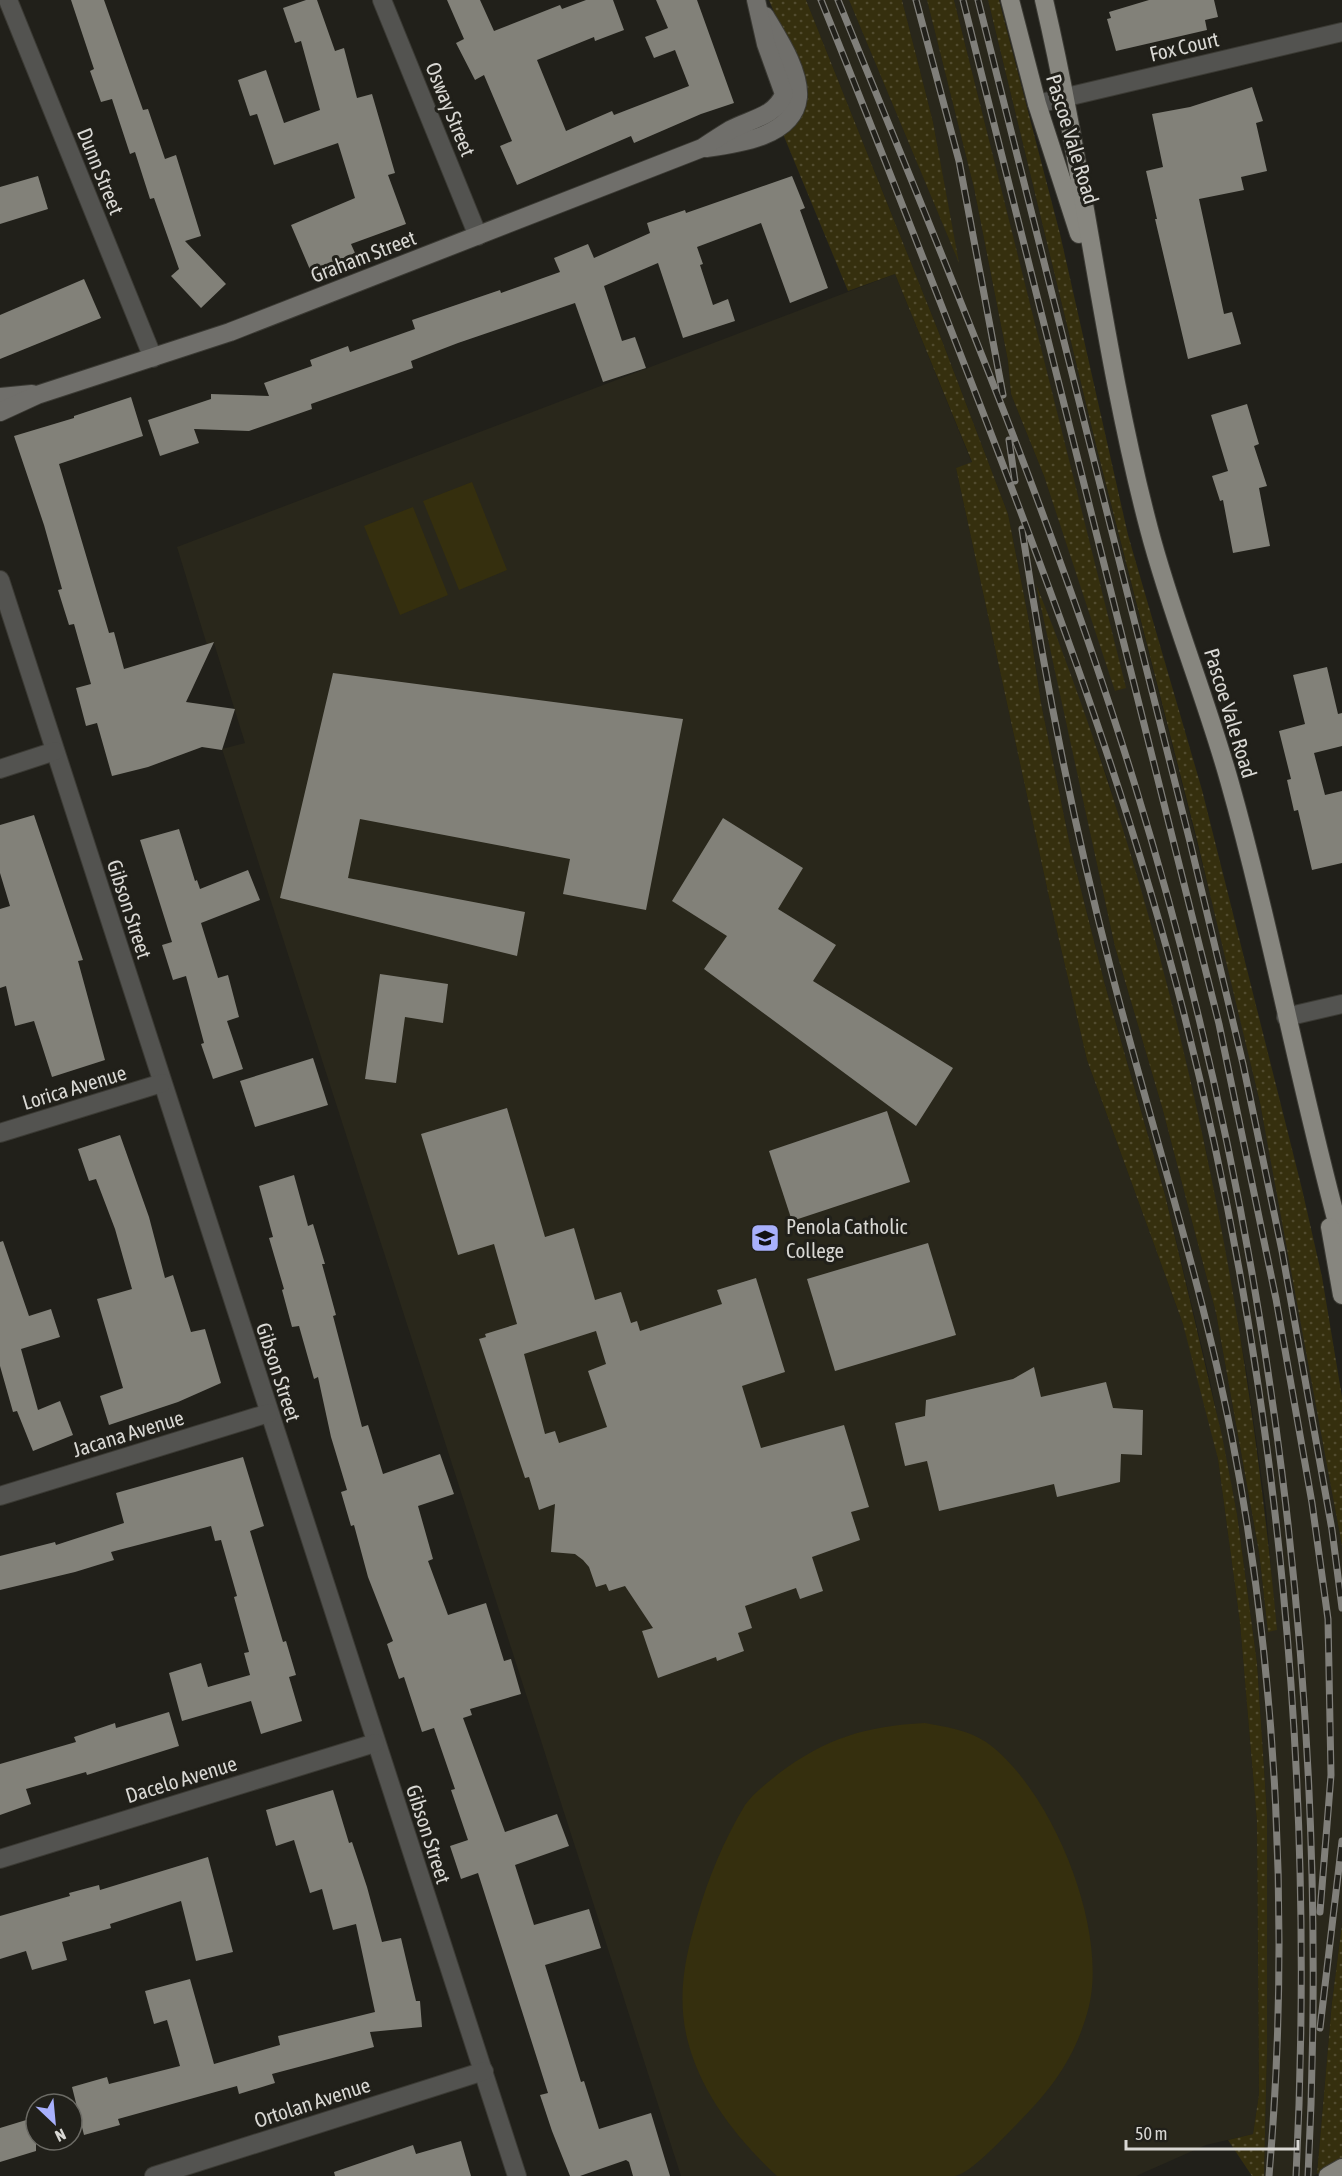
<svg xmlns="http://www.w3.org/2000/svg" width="1342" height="2176" viewBox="0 0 1342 2176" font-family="'Asap Condensed',sans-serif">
<defs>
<pattern id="grass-dots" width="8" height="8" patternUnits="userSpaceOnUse" patternTransform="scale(1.5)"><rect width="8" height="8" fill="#352f0e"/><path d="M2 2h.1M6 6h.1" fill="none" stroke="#524c30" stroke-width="1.8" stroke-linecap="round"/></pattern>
</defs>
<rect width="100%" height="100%" fill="#21201a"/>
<g fill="#29271b" fill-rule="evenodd">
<path d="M806,0H849L958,260L933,122L902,0H927L974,188L1008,361L1011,394L1044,476L1116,691L1125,687L954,0H988L1098,453L1230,973L1260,1104L1288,1243L1342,1546V1924L1332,2002L1317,2174L1313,2176H1264L1267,2052V1813L1257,1663L1237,1514L1210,1381L1165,1195L1105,985L1071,850L1041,703L1028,616L1008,514L941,338ZM1037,586L1108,780L1179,1034L1206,1151L1247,1375L1266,1509L1276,1630L1268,1631L1259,1552L1216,1313L1162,1107L1115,947Z"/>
<polygon points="895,274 972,463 956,468 1049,897 1087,1060 1183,1324 1200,1381 1218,1459 1240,1623 1257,1822 1259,2094 1253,2134 1206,2145 1136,2176 681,2176 222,749 245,743 214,643 207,645 177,547"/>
</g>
<g fill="url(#grass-dots)">
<polygon points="769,0 806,0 941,338 1008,514 1028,616 1041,703 1071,850 1105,985 1165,1195 1222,1436 1237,1514 1257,1663 1267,1813 1267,2052 1264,2176 1252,2176 1228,2140 1253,2134 1259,2094 1257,1822 1240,1623 1218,1459 1183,1324 1087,1060 1049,897 956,468 972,462 895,274 848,291 783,134 802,79"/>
<polygon points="849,0 902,0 933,122 959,263"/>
<polygon points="927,0 954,0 1126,688 1115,691 1044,476 1011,394 1008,361 974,188"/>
<polygon points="988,0 999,0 1060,234 1128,535 1202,790 1302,1189 1322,1277 1342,1397 1342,1546 1260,1103 1197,840 1098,453"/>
<path d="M1036,584C1170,917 1244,1273 1277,1630L1268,1632L1259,1552L1216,1313L1162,1107L1115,947Z"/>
<polygon points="1342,1924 1342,2159 1317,2174 1332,2002"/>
</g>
<g fill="#352f0e">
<polygon points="472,482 507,570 459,590 423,501"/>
<polygon points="413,507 448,595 400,615 364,526"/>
<path d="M925,1723C946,1727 968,1730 986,1742C1051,1788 1108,1927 1089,2006C1076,2058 1051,2090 1014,2127C1001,2140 971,2173 955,2176C939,2176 920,2176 905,2176C862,2176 820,2176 777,2176C737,2139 700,2092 687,2038C677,1996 685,1957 697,1917C708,1878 724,1840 745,1805C753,1794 767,1783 778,1774C826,1738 866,1726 925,1723Z"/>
</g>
<g fill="#828179" fill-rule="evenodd">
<polygon points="71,0 104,0 143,110 148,109 165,159 176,155 201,236 185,241 226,284 201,308 171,276 179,269 154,198 150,199 135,152 130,154 112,99 101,102 90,71 94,69"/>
<polygon points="306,0 317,0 335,51 344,48 357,98 372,94 395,173 388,175 406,224 351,244 355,253 311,272 291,225 355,198 338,143 274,165 257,114 250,116 238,80 266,70 284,123 320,110 301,41 295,43 283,8"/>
<polygon points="447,0 480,0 494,31 560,5 562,9 586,0 613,0 624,30 595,41 594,37 537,60 566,131 612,111 614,115 689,86 675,50 654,58 645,37 668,28 656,0 697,0 734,103 701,114 634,143 631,136 517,185 500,146 512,141 484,75 475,80 456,43 464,39"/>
<polygon points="1149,0 1214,0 1218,17 1205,20 1207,30 1116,51 1107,19 1111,18 1109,12"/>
<polygon points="1252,87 1263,121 1256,123 1267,171 1241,177 1244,190 1199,199 1224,314 1232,312 1241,344 1188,359 1155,219 1157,219 1146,171 1163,167 1152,114 1190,107"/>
<polygon points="38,176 48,209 0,224 0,187"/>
<polygon points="792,176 805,208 800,210 828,288 790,303 761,223 697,247 703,264 700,265 713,305 728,299 735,321 683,338 658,263 604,286 622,341 635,337 646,368 603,382 575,303 458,343 411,361 413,368 311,404 312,409 249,431 194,429 199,443 160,456 148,420 211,399 211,394 269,396 264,383 312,366 310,360 348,346 350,352 415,329 412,320 500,290 501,293 560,272 554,258 588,244 594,258 650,233 647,223 685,210 686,213"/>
<polygon points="84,279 101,318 0,359 0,315"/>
<polygon points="131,397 143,436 59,464 109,633 114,632 124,669 214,642 186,702 235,709 222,750 202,747 148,767 112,776 97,723 86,726 76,688 91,684 74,624 69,625 58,590 62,589 44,525 14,436 74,418 74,416"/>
<polygon points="1247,404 1259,444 1254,446 1267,486 1259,488 1270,546 1233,553 1223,500 1220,501 1212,476 1228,471 1211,415"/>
<polygon points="1327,667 1338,714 1342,713 1342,746 1314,753 1325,795 1342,791 1342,863 1312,870 1298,810 1294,811 1287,780 1291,779 1279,731 1305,724 1293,675"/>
<polygon points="333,673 683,719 646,910 563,894 570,859 360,819 348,878 525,912 517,956 280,898"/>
<polygon points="34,815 83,960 78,961 105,1060 52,1077 34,1021 15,1026 6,986 0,988 0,909 10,906 0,873 0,825"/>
<polygon points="723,818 803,868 778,909 836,945 813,981 953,1068 916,1126 704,969 727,936 672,901"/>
<polygon points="179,829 195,881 197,880 200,889 248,870 260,900 201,923 218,978 228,975 239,1017 227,1021 243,1069 213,1079 201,1044 204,1043 186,976 173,980 162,945 172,942 140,840"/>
<polygon points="380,974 448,984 443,1023 405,1017 396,1083 365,1079"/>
<polygon points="313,1058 328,1105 255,1127 240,1081"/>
<path d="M507,1108L545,1237L574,1228L595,1300L621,1292L631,1323L637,1321L640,1331L722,1304L717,1290L756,1278L785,1372L742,1386L761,1448L844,1425L869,1507L851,1512L860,1540L812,1557L823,1591L800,1599L796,1588L745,1606L752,1628L738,1633L744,1651L717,1661L716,1657L658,1678L642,1631L653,1628L625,1586L609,1591L606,1584L596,1587L589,1567L583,1560L575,1554L551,1552L555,1504L539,1510L529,1477L525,1478L479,1339L486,1337L485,1334L517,1324L494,1244L458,1255L421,1134ZM596,1331L606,1364L588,1371L607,1427L559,1443L555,1431L545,1434L524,1354Z"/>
<polygon points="887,1111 910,1182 792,1221 769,1151"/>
<polygon points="120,1135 149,1217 165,1278 173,1275 191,1332 205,1329 221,1383 178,1402 109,1425 100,1396 123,1388 97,1299 132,1289 115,1229 96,1179 89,1181 78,1149"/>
<polygon points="294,1175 308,1226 313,1224 325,1264 322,1264 336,1315 333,1316 362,1427 368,1425 383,1474 440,1454 454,1494 418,1506 433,1559 428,1561 448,1615 486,1603 504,1661 511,1659 521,1694 470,1709 472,1715 463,1718 505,1832 557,1814 569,1846 515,1865 534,1925 589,1909 601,1948 545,1965 581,2082 584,2081 599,2129 651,2113 670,2176 633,2176 629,2162 626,2160 580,2176 570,2176 552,2131 540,2095 548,2093 478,1873 461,1879 450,1846 468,1840 451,1790 455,1789 434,1728 422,1732 404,1677 399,1679 393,1662 387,1644 393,1641 368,1577 354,1525 351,1526 341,1492 347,1490 331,1437 318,1377 314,1379 299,1326 292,1327 282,1290 284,1289 269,1238 273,1237 259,1186"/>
<polygon points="3,1241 29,1316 51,1309 60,1337 21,1349 38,1410 60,1401 73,1435 33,1451 17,1411 13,1412 0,1366 0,1242"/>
<polygon points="928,1243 956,1335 835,1371 807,1279"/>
<polygon points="1034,1367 1041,1397 1106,1382 1113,1408 1143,1410 1142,1455 1121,1454 1120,1482 1057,1497 1054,1484 939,1511 927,1461 905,1466 895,1423 925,1416 926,1400 1013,1379"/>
<polygon points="243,1457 264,1526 250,1531 283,1642 286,1641 296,1675 289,1677 302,1721 261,1734 251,1701 182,1721 169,1673 201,1663 208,1687 250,1675 244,1653 249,1652 234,1597 237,1596 221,1540 215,1541 211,1526 111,1552 114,1560 75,1572 0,1590 0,1556 55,1542 56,1545 124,1523 116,1493"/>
<polygon points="169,1712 179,1746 87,1775 86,1772 26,1789 31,1804 0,1815 0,1764 76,1742 74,1737 115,1723 116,1728"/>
<polygon points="333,1790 349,1843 352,1842 367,1887 382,1942 401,1938 416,2001 420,2001 422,2027 370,2032 374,2047 272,2074 275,2083 239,2094 237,2086 118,2119 120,2125 84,2135 72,2087 107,2077 109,2084 180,2066 167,2020 154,2024 145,1991 190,1979 214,2064 280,2045 278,2036 375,2012 356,1924 333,1930 322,1889 310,1893 294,1840 276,1846 266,1810"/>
<polygon points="208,1857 233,1952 196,1961 181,1901 110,1924 111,1928 62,1942 67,1960 32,1970 26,1951 0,1959 0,1916 70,1896 69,1893 99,1885 100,1890"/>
<polygon points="36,2117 36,2151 0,2162 0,2128"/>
<polygon points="461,2141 471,2176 335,2176 334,2172 413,2145 416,2154"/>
</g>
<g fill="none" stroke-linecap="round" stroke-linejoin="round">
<g stroke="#3b3a34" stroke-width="20">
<g id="street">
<polyline points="8,0 153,358"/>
<polyline points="382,0 478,236"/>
<polyline points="1037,104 1342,32"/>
<polyline points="0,580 517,2176"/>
<polyline points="0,769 55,751"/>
<polyline points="1286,1017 1342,1004"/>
<polyline points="0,1133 162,1083"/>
<polyline points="0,1496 269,1413"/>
<polyline points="0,1859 375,1743"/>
<polyline points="154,2176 484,2071"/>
</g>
</g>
<g stroke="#3b3a34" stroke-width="20">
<g id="secondary">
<path d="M706,148C736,144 794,137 798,97C800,71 778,38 765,16"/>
<polyline points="0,397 32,394"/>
<path d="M0,412L37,395L230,332L702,148C711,142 720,136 730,130C750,119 775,117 784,94L766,44L756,0"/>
</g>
</g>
<g stroke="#3b3a34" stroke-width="20">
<g id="primary">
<polyline points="1010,0 1037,104 1079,234"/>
<path d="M1044,0C1085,175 1103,355 1149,529C1171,613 1205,695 1229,780C1272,932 1300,1088 1342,1241"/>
<polyline points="1330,1227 1342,1295"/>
<polyline points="1328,2176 1342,2168"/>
</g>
</g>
<use href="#street" stroke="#535350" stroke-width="18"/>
<use href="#secondary" stroke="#706f6b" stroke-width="18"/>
<use href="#primary" stroke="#87867f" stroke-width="18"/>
<g stroke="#807f7a" stroke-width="7">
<g id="rail">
<path d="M821,0C876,136 929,273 982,410C1058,608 1131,805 1183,1010C1279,1388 1316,1787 1296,2176"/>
<path d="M838,0C943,258 1052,515 1134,782C1272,1230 1332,1708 1308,2176"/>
<polyline points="916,0 959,161 1003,395"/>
<polyline points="963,0 1219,1024 1276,1299 1312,1503 1328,1619 1331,1775 1320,1912"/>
<polyline points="978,0 1190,842 1243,1064 1282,1251 1332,1530 1342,1608"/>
<polyline points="1009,440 1015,481"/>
<path d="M1022,529C1044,676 1073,822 1110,966C1150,1124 1201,1278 1232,1438C1278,1676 1290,1934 1269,2176"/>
<polyline points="1320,2028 1342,1841"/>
</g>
</g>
<use href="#rail" stroke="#21201a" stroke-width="4.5" stroke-dasharray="14" stroke-linecap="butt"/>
</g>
<defs>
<g id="school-square" transform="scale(1.5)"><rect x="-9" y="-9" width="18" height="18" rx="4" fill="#a8b0fc" stroke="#21201a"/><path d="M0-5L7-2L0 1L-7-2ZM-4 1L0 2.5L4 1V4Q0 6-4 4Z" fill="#111"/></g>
</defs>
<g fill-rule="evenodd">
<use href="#school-square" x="765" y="1238"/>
</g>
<g text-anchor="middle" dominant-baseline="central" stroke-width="6" stroke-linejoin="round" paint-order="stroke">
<g font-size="21" fill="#d9d8d4" stroke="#21201a">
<text transform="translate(1184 46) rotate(-13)">Fox Court</text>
<text transform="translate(451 109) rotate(68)">Osway Street</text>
<text transform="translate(1073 139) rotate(73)">Pascoe Vale Road</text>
<text transform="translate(101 171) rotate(68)">Dunn Street</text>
<text transform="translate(363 256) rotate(-21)">Graham Street</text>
<text transform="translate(1231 713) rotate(73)">Pascoe Vale Road</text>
<text transform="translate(130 909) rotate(72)">Gibson Street</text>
<text transform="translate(74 1087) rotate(-17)">Lorica Avenue</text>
<text transform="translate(279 1372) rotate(72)">Gibson Street</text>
<text transform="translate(128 1433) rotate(-17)">Jacana Avenue</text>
<text transform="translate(181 1779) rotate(-17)">Dacelo Avenue</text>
<text transform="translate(429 1834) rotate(72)">Gibson Street</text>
<text transform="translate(312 2102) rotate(-18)">Ortolan Avenue</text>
</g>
<g font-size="21" fill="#d9d8d4" stroke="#21201a" text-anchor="start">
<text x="786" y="1226">Penola Catholic<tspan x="786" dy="24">College</tspan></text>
</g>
</g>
<g transform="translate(54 2122) rotate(154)"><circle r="28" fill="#21201a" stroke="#6b6a64" stroke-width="1.5"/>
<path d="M0-4.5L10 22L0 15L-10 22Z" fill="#a8b0fc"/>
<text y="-9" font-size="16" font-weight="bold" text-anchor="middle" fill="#d9d8d4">N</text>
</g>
<path d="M1126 2140v9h172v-9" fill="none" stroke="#d9d8d4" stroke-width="3"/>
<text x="1135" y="2140" font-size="18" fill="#d9d8d4" stroke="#21201a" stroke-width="4.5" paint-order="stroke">50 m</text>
</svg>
